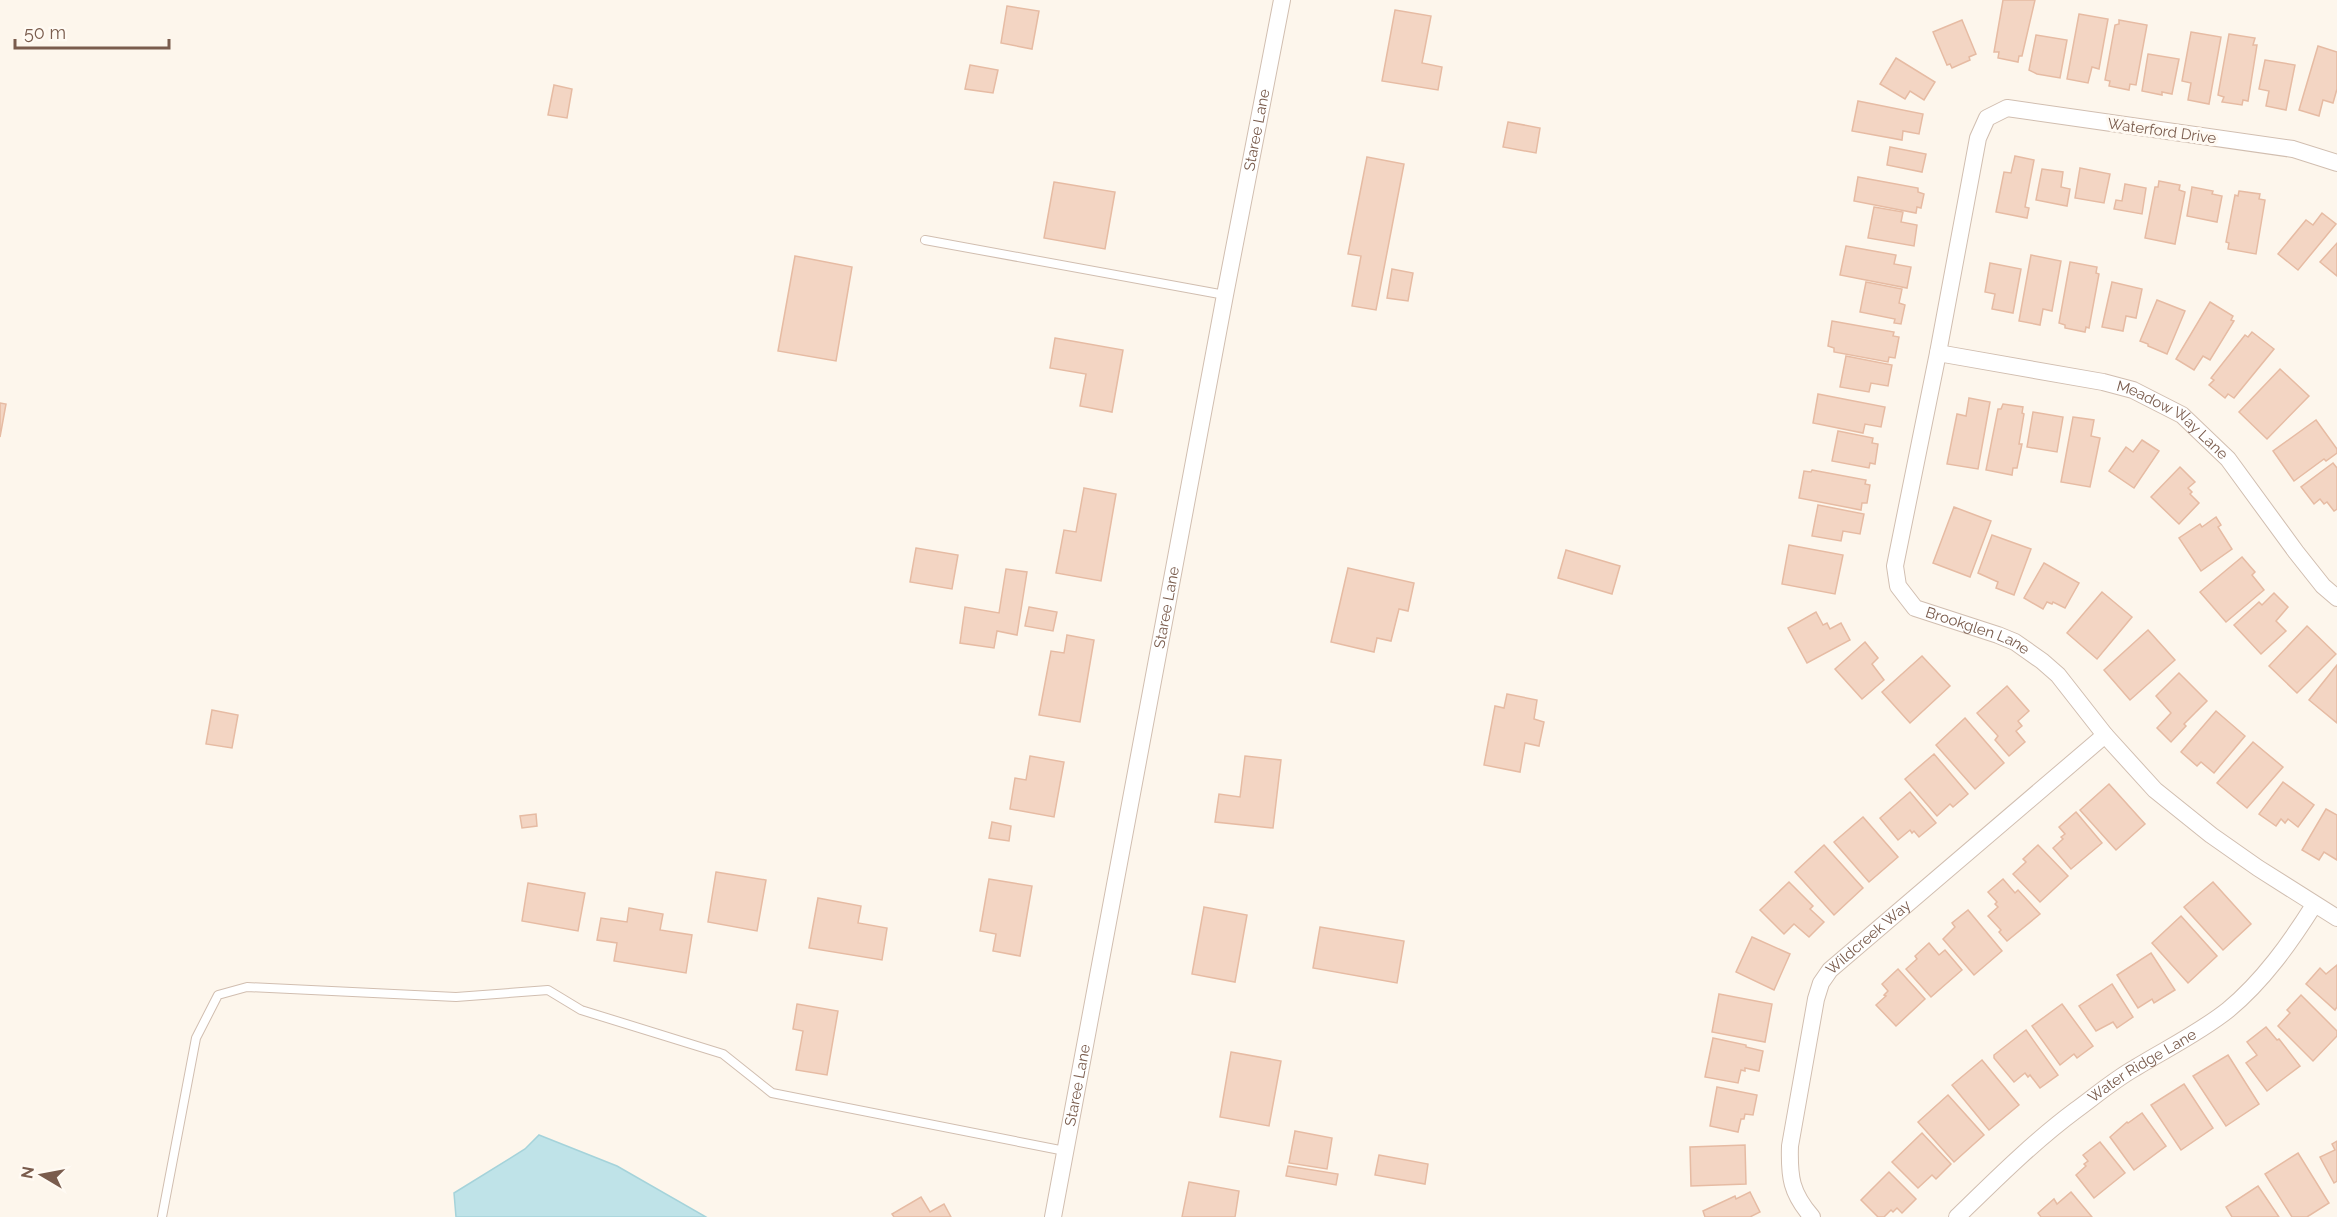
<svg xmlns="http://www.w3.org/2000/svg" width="2337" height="1217" viewBox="0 0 2337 1217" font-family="Raleway,sans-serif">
<rect width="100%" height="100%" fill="#fdf6ec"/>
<polygon fill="#bfe3e8" stroke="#a5d3da" stroke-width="1.5" points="539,1135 617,1166 706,1217 456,1217 454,1193 525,1149"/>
<g fill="#f3d5c3" stroke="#e6bba3" stroke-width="1.5">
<polygon points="2003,0 2035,0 2022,56 2019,56 2018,62 1998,58 1999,52 1994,52"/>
<polygon points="1007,6 1039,11 1032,49 1001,43"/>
<polygon points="1395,10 1431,16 1422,63 1442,67 1438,90 1382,81"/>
<polygon points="2079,14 2108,19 2099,69 2092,67 2088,83 2067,79"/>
<polygon points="1962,20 1976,54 1969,57 1970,60 1952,68 1950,64 1947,65 1933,32"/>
<polygon points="2119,20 2147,25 2136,85 2130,84 2129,90 2109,86 2110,81 2105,80 2115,25 2119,24"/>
<polygon points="2191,32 2221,37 2209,104 2188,100 2191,83 2182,81"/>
<polygon points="2229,34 2255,38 2253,45 2257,45 2248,101 2243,100 2242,105 2222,102 2224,97 2218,95"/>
<polygon points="2036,35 2067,40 2060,78 2037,74 2029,70"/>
<polygon points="2318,46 2337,52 2337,89 2333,103 2323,100 2319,116 2299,110"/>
<polygon points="2148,54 2179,59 2172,94 2162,92 2162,95 2142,91"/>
<polygon points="1896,58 1935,82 1924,100 1910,91 1905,99 1880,84"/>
<polygon points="2265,60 2295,65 2286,110 2266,106 2269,91 2259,89"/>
<polygon points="970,65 998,70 993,93 965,89"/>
<polygon points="554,85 572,89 567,118 548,115"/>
<polygon points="1858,101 1923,114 1919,134 1903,131 1902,140 1852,131"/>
<polygon points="1508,122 1540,128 1536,153 1503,147"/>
<polygon points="1890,147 1926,154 1922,172 1887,165"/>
<polygon points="2015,156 2034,160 2025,207 2029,208 2027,218 1996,212 2004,172 2011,173"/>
<polygon points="1367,157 1404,164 1376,310 1352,306 1361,256 1348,254"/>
<polygon points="2080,168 2110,174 2104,203 2075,198"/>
<polygon points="2042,169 2063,172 2061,187 2070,189 2067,206 2036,200"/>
<polygon points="1858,177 1918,188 1918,192 1924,194 1921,208 1917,207 1916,213 1854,201"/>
<polygon points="2159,181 2180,185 2179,190 2185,192 2175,244 2145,238 2155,187 2158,187"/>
<polygon points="1054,182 1115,192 1105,249 1044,238"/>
<polygon points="2125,184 2146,188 2142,214 2114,209 2116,200 2122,201"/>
<polygon points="2192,187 2213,191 2212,194 2222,196 2217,222 2187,216"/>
<polygon points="2239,191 2260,194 2259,199 2265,200 2256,254 2228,249 2229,243 2226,242 2235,195 2238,196"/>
<polygon points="1874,207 1903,212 1901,222 1917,225 1914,246 1868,238"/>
<polygon points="2322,213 2336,224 2298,270 2278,254 2306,220 2313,225"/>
<polygon points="2337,243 2337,276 2320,262"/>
<polygon points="1846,246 1896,255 1894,264 1911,267 1907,288 1840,275"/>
<polygon points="2031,255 2061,261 2052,311 2043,309 2040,325 2019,321"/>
<polygon points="795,256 852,267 836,361 778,351"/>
<polygon points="2070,262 2097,267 2096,273 2099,274 2089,328 2086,327 2085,332 2065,328 2065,325 2059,323"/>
<polygon points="1990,263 2021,269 2013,313 1992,309 1995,294 1985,292"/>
<polygon points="1392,269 1413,273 1408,301 1387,298"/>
<polygon points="1866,282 1902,289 1899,303 1905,305 1901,324 1894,323 1895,319 1860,312"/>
<polygon points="2112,282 2142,289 2136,318 2126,316 2123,331 2102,327"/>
<polygon points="2157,300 2185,311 2167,354 2148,346 2148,344 2140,341"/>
<polygon points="2210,302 2233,316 2231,320 2234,321 2210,360 2203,356 2194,370 2176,359"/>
<polygon points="1832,321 1894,332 1893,336 1899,337 1895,358 1889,357 1888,362 1834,352 1834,348 1828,346"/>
<polygon points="2252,332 2274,349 2234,398 2228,394 2225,398 2209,385 2214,380 2211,378 2245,335 2248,337"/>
<polygon points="1055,338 1123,350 1112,412 1080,406 1086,374 1050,368"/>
<polygon points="1846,356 1892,365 1888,386 1871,383 1869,392 1840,387"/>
<polygon points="2280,369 2309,396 2267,439 2239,412"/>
<polygon points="1818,394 1885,407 1881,427 1865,424 1863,433 1813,423"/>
<polygon points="1969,398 1990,402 1978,469 1947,464 1957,414 1966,416"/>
<polygon points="0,403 6,404 0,437"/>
<polygon points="2003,404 2023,407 2022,413 2024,414 2019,444 2022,444 2017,468 2013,468 2012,475 1986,470 1998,409 2001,409"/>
<polygon points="2033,412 2063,417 2057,452 2027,447"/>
<polygon points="2073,417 2094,420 2091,436 2100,438 2090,487 2061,482"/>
<polygon points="2316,420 2337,449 2337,453 2326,461 2324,459 2294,481 2273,451"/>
<polygon points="1838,431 1873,438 1872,443 1878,444 1875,464 1870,463 1869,468 1832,461"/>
<polygon points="2142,440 2159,451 2134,488 2109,471 2126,447 2133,452"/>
<polygon points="2333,463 2337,468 2337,509 2334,511 2327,502 2324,504 2320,499 2314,504 2301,487"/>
<polygon points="2180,467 2195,482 2188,488 2192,492 2190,494 2199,503 2179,524 2151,497"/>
<polygon points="1812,470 1866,480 1865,484 1870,485 1867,503 1862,503 1861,510 1799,498 1804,471 1811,472"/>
<polygon points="1084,488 1116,494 1101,581 1056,573 1064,530 1076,532"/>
<polygon points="1818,505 1864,514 1860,534 1843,531 1841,541 1812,536"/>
<polygon points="1954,507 1991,521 1970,577 1933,563"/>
<polygon points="2216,517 2221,525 2218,527 2232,549 2201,571 2179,538 2200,524 2202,527"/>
<polygon points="1992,535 2031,549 2014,595 1996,588 1998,582 1978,573"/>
<polygon points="1789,545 1843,555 1835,594 1782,584"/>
<polygon points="916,548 958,555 952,589 910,582"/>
<polygon points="1566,550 1620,566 1612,594 1558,578"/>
<polygon points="2242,557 2255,572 2252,575 2264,590 2226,622 2200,592"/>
<polygon points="2044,563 2079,583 2065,608 2053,602 2052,604 2047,602 2043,609 2024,598"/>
<polygon points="1348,568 1414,583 1408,611 1399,609 1391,641 1377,638 1374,652 1331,642"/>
<polygon points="1006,569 1027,572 1017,635 997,631 994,648 960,643 965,607 999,613"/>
<polygon points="2102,592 2132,617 2097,659 2067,633"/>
<polygon points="2274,593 2288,607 2276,621 2286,631 2261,654 2234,625 2259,602 2262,605"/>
<polygon points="1029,607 1057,612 1053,631 1025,626"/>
<polygon points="1816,612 1823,625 1827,623 1830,629 1841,623 1850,640 1807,663 1788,628"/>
<polygon points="2307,626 2336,654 2297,693 2269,666"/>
<polygon points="2148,630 2175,660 2130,700 2104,670"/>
<polygon points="1067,635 1094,640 1080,722 1039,715 1051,651 1064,653"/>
<polygon points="1865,642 1878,658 1872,664 1884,680 1862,699 1835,669"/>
<polygon points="1922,656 1950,686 1910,723 1882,692"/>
<polygon points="2337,665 2337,723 2309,700"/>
<polygon points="2179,673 2207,701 2184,724 2186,726 2171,742 2157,728 2171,713 2156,696"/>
<polygon points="2007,686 2029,711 2018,721 2022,726 2016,731 2025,742 2009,756 1995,740 1998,736 1977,713"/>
<polygon points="1507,694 1537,700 1534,719 1544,722 1539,746 1525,743 1520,772 1484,765 1495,706 1504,708"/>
<polygon points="212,710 238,715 232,748 206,744"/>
<polygon points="2216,711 2245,736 2214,773 2201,762 2197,766 2181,752"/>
<polygon points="1965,718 2004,763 1975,789 1936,745"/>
<polygon points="2253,742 2283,767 2247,808 2217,783"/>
<polygon points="1934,754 1968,794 1953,807 1950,804 1937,816 1905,779"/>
<polygon points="1030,756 1064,762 1054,817 1010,809 1015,778 1026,780"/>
<polygon points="1245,756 1281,760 1273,828 1215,822 1219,794 1240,797"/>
<polygon points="2283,782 2314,805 2298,827 2288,819 2285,823 2281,819 2276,826 2259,814"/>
<polygon points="2109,784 2145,824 2116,850 2080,810"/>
<polygon points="1910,792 1936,823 1919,837 1914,831 1912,833 1910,830 1898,840 1880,818"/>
<polygon points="2326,809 2337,815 2337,860 2324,852 2319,860 2302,850"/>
<polygon points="2076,812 2102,843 2071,869 2053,848 2063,839 2061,837 2065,834 2059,827"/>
<polygon points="536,814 537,826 522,828 520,816"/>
<polygon points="1863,817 1898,857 1869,882 1834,842"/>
<polygon points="992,822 1011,826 1009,841 989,838"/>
<polygon points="1824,845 1863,888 1834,915 1795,872"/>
<polygon points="2038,845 2068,876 2040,902 2013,874 2026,862 2023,859"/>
<polygon points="716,872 766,880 757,931 708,922"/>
<polygon points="989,879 1032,886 1020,956 993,951 996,934 980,931"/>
<polygon points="2003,879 2015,893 2018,890 2040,914 2007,941 1999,932 2001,930 1988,916 1998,907 1995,904 1997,902 1988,892"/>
<polygon points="1789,882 1813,906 1810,909 1824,922 1809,937 1794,924 1784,934 1760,910"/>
<polygon points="2213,882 2251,924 2223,950 2184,907"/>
<polygon points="528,883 585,893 578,931 522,921"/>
<polygon points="818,898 861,906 858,923 887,928 882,960 809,948"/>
<polygon points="1204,907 1247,915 1235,982 1192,974"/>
<polygon points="629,908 663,914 660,930 692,935 686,973 614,961 617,943 597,940 601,918 627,922"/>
<polygon points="1968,910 2002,951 1974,975 1943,939 1955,927 1952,923"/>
<polygon points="2181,916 2217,956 2188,983 2152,943"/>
<polygon points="1320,927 1404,941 1397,983 1313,968"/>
<polygon points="1752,937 1790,954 1774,990 1736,972"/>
<polygon points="1929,943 1939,955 1945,950 1962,970 1931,997 1906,969 1917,959 1915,956"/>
<polygon points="2151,953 2175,990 2154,1003 2152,999 2138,1008 2117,975"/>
<polygon points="2337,965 2337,1007 2335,1010 2306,984 2320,968 2326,974"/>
<polygon points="1898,969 1925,999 1896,1026 1876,1005 1886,996 1884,995 1888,991 1882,984"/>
<polygon points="2112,984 2133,1017 2117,1028 2113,1022 2096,1031 2079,1006"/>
<polygon points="1719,994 1772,1004 1765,1042 1712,1032"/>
<polygon points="2301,995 2337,1031 2337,1036 2313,1061 2278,1026 2290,1013 2287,1010"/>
<polygon points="797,1004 838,1011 827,1075 796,1070 803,1031 793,1029"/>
<polygon points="2062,1004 2093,1046 2077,1058 2074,1054 2060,1065 2032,1026"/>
<polygon points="2266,1027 2277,1040 2279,1039 2300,1066 2267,1091 2246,1063 2257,1055 2247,1042"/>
<polygon points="2026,1030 2058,1075 2040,1088 2030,1075 2028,1077 2025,1073 2014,1082 1994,1058 1994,1055"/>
<polygon points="1713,1038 1746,1045 1746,1047 1763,1051 1759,1071 1745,1068 1745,1071 1741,1070 1738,1083 1705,1077"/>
<polygon points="1231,1052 1281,1061 1269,1126 1220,1117"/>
<polygon points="2228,1055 2259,1104 2226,1126 2193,1076"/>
<polygon points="1982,1060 2019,1105 1989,1130 1952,1085"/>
<polygon points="2184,1084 2213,1128 2181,1150 2151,1105"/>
<polygon points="1717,1087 1757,1095 1753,1115 1745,1114 1744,1119 1741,1119 1738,1132 1710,1126"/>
<polygon points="1948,1095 1984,1135 1954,1162 1918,1122"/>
<polygon points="2142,1113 2166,1146 2134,1170 2110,1137 2127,1122 2128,1123"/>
<polygon points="1295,1131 1332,1138 1327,1169 1289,1163"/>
<polygon points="1922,1133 1951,1164 1936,1179 1932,1175 1918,1188 1892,1162"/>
<polygon points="2337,1141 2337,1181 2334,1183 2320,1157 2335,1150 2332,1144"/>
<polygon points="2100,1142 2125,1173 2094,1198 2076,1175 2086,1166 2084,1164 2088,1161 2083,1155"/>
<polygon points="1745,1145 1746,1184 1691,1186 1690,1147"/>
<polygon points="2298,1153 2329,1203 2307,1217 2292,1217 2265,1174"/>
<polygon points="1379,1155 1428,1164 1425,1184 1375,1175"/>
<polygon points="1288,1166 1338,1174 1336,1185 1286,1176"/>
<polygon points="1889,1172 1916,1199 1902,1213 1897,1208 1893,1212 1891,1210 1884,1217 1878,1217 1861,1200"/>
<polygon points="1189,1182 1239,1191 1235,1217 1182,1217"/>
<polygon points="2258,1186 2279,1217 2232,1217 2226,1207"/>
<polygon points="1750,1192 1760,1212 1750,1217 1705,1217 1703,1211 1735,1196 1736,1199"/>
<polygon points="2071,1192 2092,1217 2041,1217 2038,1213 2054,1199 2057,1204"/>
<polygon points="921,1197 930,1212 944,1204 951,1217 894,1217 892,1214"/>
</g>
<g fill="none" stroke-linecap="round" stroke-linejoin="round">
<g stroke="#d1beb0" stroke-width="10">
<g id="service">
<polyline points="925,240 1225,295"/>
<polyline points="162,1217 196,1038 218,995 247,987 456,997 548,990 581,1010 723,1054 772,1093 1065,1151"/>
</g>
</g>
<g stroke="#d1beb0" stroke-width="18">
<g id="minor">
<path id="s1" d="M2337,163L2293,149L2007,108L1987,118L1978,138L1938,353L1895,566L1898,586L1915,608L1998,635L2015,642L2042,661L2058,675L2105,735L2155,790L2211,835L2258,868L2337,918"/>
<path id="s2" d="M1938,353L2103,382L2133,390L2182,415L2228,459L2296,552L2323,586L2337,598"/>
<path id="s3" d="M1053,1217L1225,295L1282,0"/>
<path id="s4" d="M1812,1217C1791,1193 1789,1177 1790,1146L1816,999L1821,983L1830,970L2105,735"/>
<path id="s5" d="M1957,1217C1995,1180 2033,1142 2076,1110C2095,1096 2114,1080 2135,1068C2166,1049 2199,1033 2228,1010C2263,981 2290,943 2314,905"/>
</g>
</g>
<use href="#service" stroke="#fff" stroke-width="8"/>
<use href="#minor" stroke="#fff" stroke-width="16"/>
</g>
<g text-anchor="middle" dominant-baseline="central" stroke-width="6" stroke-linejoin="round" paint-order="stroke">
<g font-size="15" fill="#7a5c4d" stroke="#fffaf3">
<text stroke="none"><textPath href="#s3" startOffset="1106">Staree Lane</textPath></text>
<text transform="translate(2162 131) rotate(8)">Waterford Drive</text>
<text stroke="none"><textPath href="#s2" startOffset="248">Meadow Way Lane</textPath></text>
<text stroke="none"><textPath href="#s3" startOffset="620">Staree Lane</textPath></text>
<text stroke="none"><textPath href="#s1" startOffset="930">Brookglen Lane</textPath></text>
<text stroke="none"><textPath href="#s4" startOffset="309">Wildcreek Way</textPath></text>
<text stroke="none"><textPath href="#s5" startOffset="240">Water Ridge Lane</textPath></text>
<text stroke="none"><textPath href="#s3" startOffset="134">Staree Lane</textPath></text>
</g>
</g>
<g transform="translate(42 1175) rotate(280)" stroke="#fffaf3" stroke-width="4.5" paint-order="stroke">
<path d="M0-4.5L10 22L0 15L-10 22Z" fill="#7a5c4d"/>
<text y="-9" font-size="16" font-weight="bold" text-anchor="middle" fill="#7a5c4d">N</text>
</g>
<path d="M15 39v9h154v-9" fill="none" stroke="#7a5c4d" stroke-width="3"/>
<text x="24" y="39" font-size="18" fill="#7a5c4d" stroke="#fffaf3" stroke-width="4.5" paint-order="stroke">50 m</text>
</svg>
